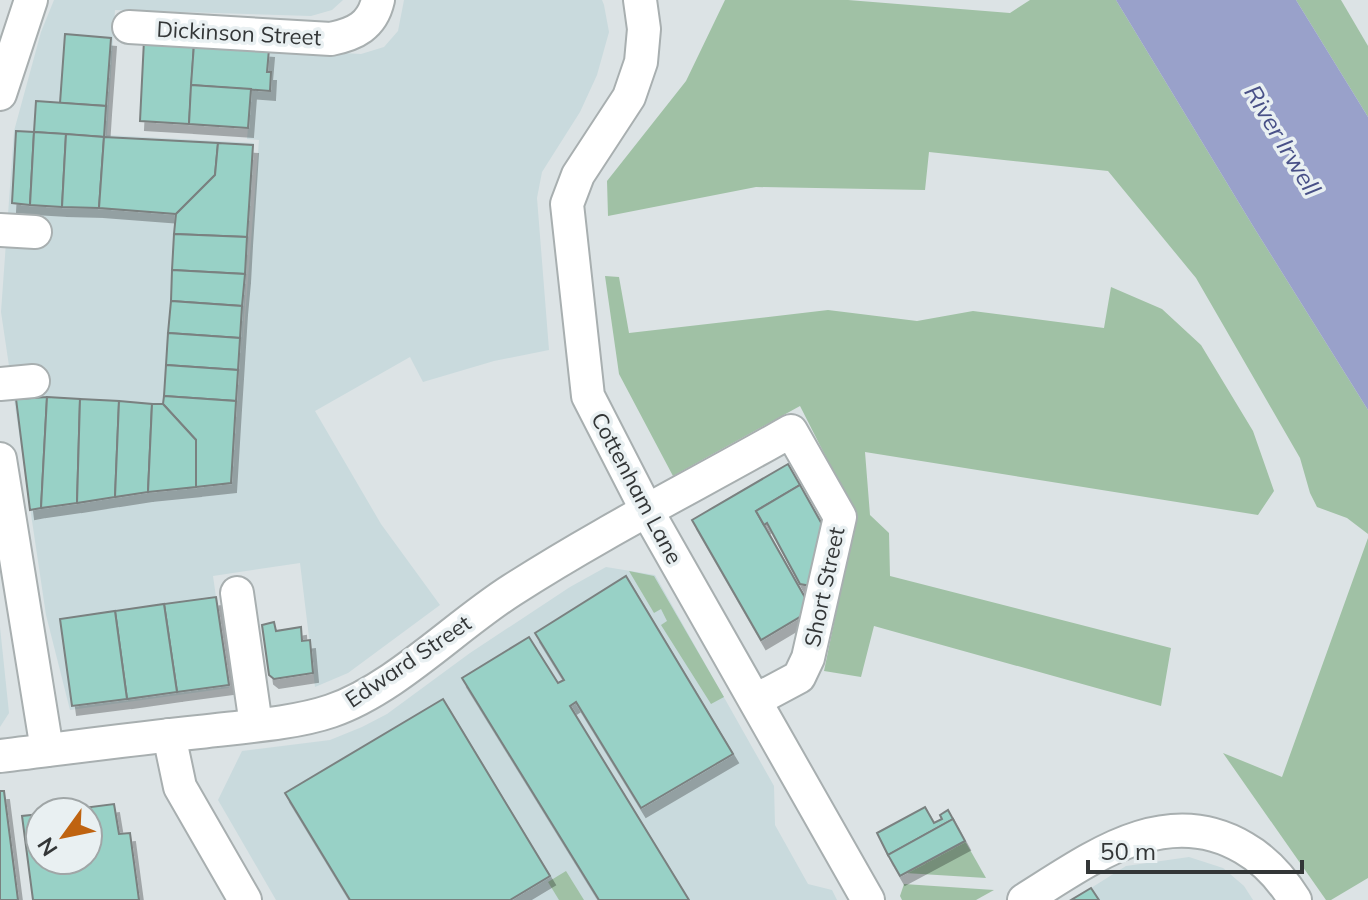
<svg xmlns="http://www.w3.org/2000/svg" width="1368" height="900" viewBox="0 0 1368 900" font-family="Mulish,sans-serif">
<defs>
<filter id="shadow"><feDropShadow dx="5" dy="9" stdDeviation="0" flood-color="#0004"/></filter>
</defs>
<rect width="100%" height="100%" fill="#dce3e5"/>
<g fill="#c9dadd">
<polygon points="54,0 343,0 332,10 311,16 115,10 107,135 254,143 242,355 259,140 247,139 251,89 267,72 269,49 361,54 384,47 398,31 404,0 602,0 604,5 609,32 597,75 580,112 542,172 537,198 549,350 494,361 423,382 410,357 315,411 381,524 440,605 348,673 315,687 300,563 213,576 229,688 70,710 46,615 1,312 14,131 41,32"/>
<polygon points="606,567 655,575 774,786 775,825 808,884 832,890 837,900 276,900 218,800 242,751 330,740 362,727 387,714 470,653 570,587"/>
<polygon points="0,627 9,713 0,727"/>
<polygon points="1189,857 1223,868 1244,886 1253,900 1072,900 1126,866"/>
</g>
<g fill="#a0c1a5">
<polygon points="725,0 848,0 1010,13 1030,0 1116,0 1253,226 1368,410 1368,534 1347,518 1317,507 1310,493 1300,458 1196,278 1108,171 929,152 925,190 756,187 608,216 607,181 686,81"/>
<polygon points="1296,0 1341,0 1368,46 1368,117"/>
<polygon points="605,276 619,277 629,333 828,310 917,321 973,311 1104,328 1111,287 1162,309 1201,345 1253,431 1274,491 1258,515 865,452 870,515 889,533 890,576 1171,648 1161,706 874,626 861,677 824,671 856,516 800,406 673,476 619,374"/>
<polygon points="1368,538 1368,878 1331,900 1326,900 1223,753 1282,777"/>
<polygon points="629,571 654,576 724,697 711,704 661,625 667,621 661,609 654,613"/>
<polygon points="965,841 986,878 905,873"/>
<polygon points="566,871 584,900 559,900 548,882"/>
<polygon points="904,884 994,890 976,900 902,900 900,896"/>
</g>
<polygon fill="#99a1ca" points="1116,0 1296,0 1368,117 1368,410 1253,226"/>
<g fill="#98d1c6" stroke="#7a8180" stroke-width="2" filter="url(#shadow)">
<polygon points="65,34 111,38 106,106 60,103"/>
<polygon points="144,40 194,44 189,124 140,121"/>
<polygon points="194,44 269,49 267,72 271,72 270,91 191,85"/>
<polygon points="191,85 251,89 248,128 189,124"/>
<polygon points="36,101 106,106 104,137 34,132"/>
<polygon points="16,131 34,132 30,205 12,203"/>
<polygon points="34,132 66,134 62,207 30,205"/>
<polygon points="66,134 104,137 99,208 62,207"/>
<polygon points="104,137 218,143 215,175 176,214 99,208"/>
<polygon points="218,143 253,145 247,237 174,234 176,214 215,175"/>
<polygon points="174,234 247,237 245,274 172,270"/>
<polygon points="172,270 245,274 242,306 171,301"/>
<polygon points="171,301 242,306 240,338 168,333"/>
<polygon points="168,333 240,338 238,370 166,365"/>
<polygon points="166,365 238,370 236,401 164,396"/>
<polygon points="164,396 236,401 231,483 196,487 196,440 163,404"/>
<polygon points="47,397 41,508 30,510 16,399"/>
<polygon points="47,397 80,399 77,503 41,508"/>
<polygon points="80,399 119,401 115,497 77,503"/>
<polygon points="119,401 152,404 148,492 115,497"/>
<polygon points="152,404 163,404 196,440 196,487 148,492"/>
<polygon points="788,464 800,485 756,511 807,601 803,615 761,640 692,520"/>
<polygon points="800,485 823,526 811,586 800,584 767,523 764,525 756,511"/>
<polygon points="626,576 733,754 641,808 576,702 570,706 689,900 599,900 462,678 529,637 558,683 564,680 535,633"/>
<polygon points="216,597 229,685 177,692 164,604"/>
<polygon points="164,604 177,692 127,699 115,611"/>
<polygon points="115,611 127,699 72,706 60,619"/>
<polygon points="274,622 276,631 301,627 302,641 310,640 313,673 274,679 269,675 262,625"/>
<polygon points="443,699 550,876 510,900 350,900 285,793"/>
<polygon points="0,791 4,791 18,900 0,900"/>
<polygon points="114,804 119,834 130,833 139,900 33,900 22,816 40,814 40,860 88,860 88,812 52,812"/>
<polygon points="925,807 934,823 942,819 940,815 948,810 953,819 888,855 877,833"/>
<polygon points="953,819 965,841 900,876 888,855"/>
<polygon points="1091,888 1099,900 1071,900"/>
</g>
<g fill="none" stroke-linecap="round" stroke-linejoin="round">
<g stroke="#a8afb0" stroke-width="36">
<g id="minor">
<polyline points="640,0 644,29 641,62 629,97 578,175 567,204 588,396 646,509 868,900"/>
<path d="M129,27L331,39C355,34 372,26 378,0"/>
<polyline points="0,94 31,0"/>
<polyline points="0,230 35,232"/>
<polyline points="0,384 33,381"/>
<polyline points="0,459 47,750"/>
<polyline points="237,593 256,725"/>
<polyline points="169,735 180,787 245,900"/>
<path d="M0,756C66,748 132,739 199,732C239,727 293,724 331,711C395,689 454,627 512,590C602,532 698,484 791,431L840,517L808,658L799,677L756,700"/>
<path d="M1024,900C1090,859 1165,801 1244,848C1265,860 1282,879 1295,900"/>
</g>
</g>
<use href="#minor" stroke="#fff" stroke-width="32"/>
</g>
<g text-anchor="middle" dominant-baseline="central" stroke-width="7" stroke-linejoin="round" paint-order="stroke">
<g font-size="22" fill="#333637" stroke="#e9f0f2">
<text transform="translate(239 33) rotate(3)">Dickinson Street</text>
<text transform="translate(637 488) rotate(62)">Cottenham Lane</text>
<text transform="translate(824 587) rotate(-78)">Short Street</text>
<text transform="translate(408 661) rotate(-34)">Edward Street</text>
</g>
<g font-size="24" font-style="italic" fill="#485087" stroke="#e9f0f2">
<text transform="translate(1283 140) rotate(59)">River Irwell</text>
</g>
</g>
<g transform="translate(64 836) rotate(237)"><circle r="38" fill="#e9f0f2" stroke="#a0a6a7" stroke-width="2"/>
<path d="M0-6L14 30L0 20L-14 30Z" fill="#bf6310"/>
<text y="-12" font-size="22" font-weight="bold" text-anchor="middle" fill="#333637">N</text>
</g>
<path d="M1088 860v12h214v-12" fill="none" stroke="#333637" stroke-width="4"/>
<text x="1100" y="860" font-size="24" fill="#333637" stroke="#e9f0f2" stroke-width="6" paint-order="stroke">50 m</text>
</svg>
